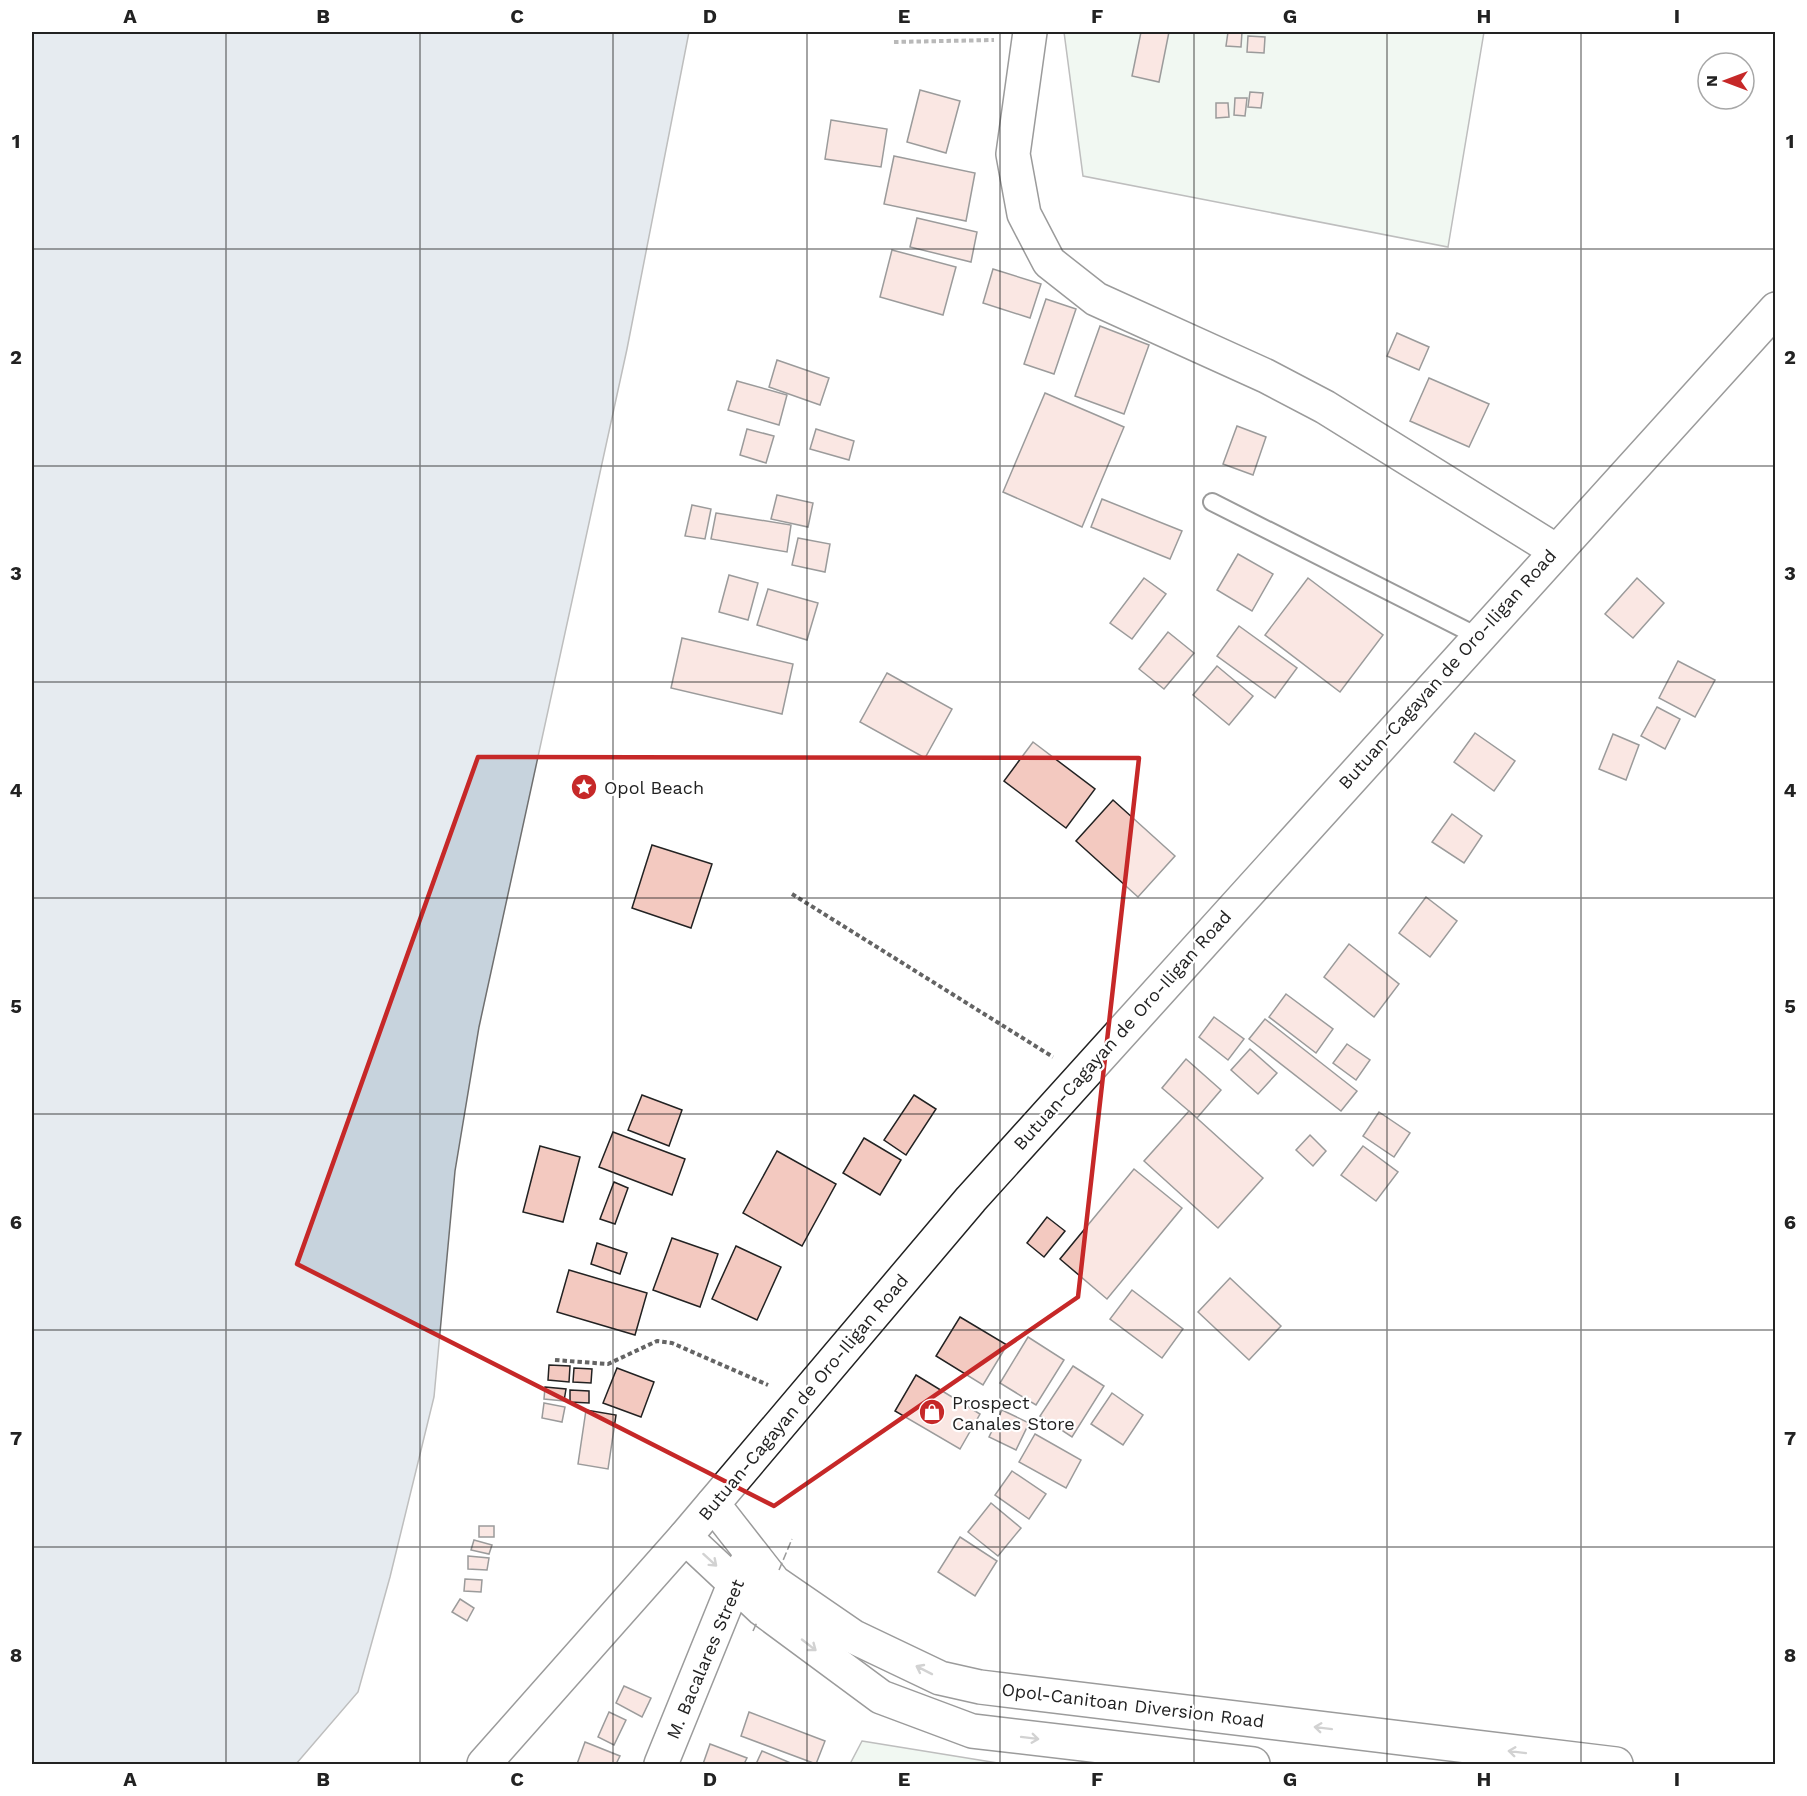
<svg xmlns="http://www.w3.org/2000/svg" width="1807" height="1796" viewBox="0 0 1807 1796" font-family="'Work Sans',sans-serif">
<rect width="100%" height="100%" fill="#fff"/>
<g fill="#e0efe3" stroke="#6f6f6f" stroke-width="1.5">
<polygon points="1064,32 1484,32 1448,247 1083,176"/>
<polygon points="862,1741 1004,1764 850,1764"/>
</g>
<polygon fill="#c7d3dd" stroke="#6f6f6f" stroke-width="1.5" points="32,32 689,32 627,349 479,1027 455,1171 434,1397 390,1577 358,1692 296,1764 32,1764"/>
<g fill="#f3c9c0" stroke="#222" stroke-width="1.5">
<polygon points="1141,32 1169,32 1159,82 1132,76"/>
<polygon points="1228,32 1242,32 1241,47 1226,46"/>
<polygon points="1248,36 1265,37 1264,53 1247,52"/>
<polygon points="920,90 960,101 946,153 907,142"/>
<polygon points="1250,92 1263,93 1261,108 1248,107"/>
<polygon points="1235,98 1247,98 1245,116 1234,115"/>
<polygon points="1216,103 1228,103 1229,117 1216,118"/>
<polygon points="831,120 887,129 881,167 825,159"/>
<polygon points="894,156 975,173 966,221 884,204"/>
<polygon points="917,218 977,232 971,262 910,247"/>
<polygon points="892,250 956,267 943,315 880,297"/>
<polygon points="993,269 1041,284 1030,318 983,303"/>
<polygon points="1046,299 1076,309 1054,374 1024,364"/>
<polygon points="1100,326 1149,345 1124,414 1075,396"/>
<polygon points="1397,333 1429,347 1419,370 1387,356"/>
<polygon points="777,360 829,378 820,405 769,387"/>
<polygon points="1429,378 1489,404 1469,447 1410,421"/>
<polygon points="737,381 787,395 779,425 728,410"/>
<polygon points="1045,393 1124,427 1082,527 1003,492"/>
<polygon points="1237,426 1266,437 1253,475 1223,464"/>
<polygon points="747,429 774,436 766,463 740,455"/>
<polygon points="816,429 854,441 849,460 810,449"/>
<polygon points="777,495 813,503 808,527 771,519"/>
<polygon points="1102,499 1182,531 1170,559 1091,527"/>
<polygon points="692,505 711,509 705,539 685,536"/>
<polygon points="716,513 791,525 787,552 711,539"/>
<polygon points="798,538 830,544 825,572 792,565"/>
<polygon points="1238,554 1273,574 1252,611 1217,590"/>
<polygon points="729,575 758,583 748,620 719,612"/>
<polygon points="1144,578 1166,594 1132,639 1110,623"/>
<polygon points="1308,578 1383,635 1340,692 1265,635"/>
<polygon points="1637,578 1664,603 1633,638 1605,614"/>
<polygon points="768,589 818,603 807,640 757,625"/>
<polygon points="1239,626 1297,668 1275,698 1217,656"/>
<polygon points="1168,632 1194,653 1164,689 1139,669"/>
<polygon points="682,638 793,664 782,714 671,688"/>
<polygon points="1678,661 1715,680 1695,717 1659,698"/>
<polygon points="1217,666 1253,696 1229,725 1193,695"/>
<polygon points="887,673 952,709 925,758 860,722"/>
<polygon points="1657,707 1680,719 1665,749 1641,736"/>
<polygon points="1475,733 1515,761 1494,791 1454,762"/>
<polygon points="1613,734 1639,745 1626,780 1599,769"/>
<polygon points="1033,742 1095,789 1066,828 1004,781"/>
<polygon points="1113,800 1175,856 1138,897 1076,841"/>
<polygon points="1452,814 1482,836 1464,863 1432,842"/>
<polygon points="652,845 712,864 691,928 632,908"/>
<polygon points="1426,897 1457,921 1430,957 1399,933"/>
<polygon points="1349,944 1399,984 1374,1017 1324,977"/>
<polygon points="1286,994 1333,1029 1316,1053 1269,1017"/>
<polygon points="1214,1017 1244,1039 1228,1060 1199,1037"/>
<polygon points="1265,1019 1357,1091 1341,1111 1249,1039"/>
<polygon points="1347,1044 1370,1060 1356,1080 1333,1063"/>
<polygon points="1250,1049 1277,1073 1258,1094 1231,1070"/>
<polygon points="1186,1059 1221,1090 1197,1118 1162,1088"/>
<polygon points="642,1095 682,1110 669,1146 628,1130"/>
<polygon points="914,1095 936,1109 906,1155 884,1140"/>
<polygon points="1189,1111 1263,1178 1218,1228 1144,1161"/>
<polygon points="1379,1112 1410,1133 1394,1157 1363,1136"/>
<polygon points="613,1132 685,1159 672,1195 599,1167"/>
<polygon points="1310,1135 1326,1151 1313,1166 1296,1150"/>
<polygon points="864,1138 901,1160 880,1195 843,1173"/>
<polygon points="540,1146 580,1157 563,1222 523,1212"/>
<polygon points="1363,1146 1398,1172 1376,1201 1341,1175"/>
<polygon points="777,1151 836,1184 802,1246 743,1213"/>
<polygon points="1134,1169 1182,1208 1107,1299 1060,1259"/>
<polygon points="614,1182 628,1188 615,1224 600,1219"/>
<polygon points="1047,1217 1065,1231 1044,1257 1027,1243"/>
<polygon points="672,1238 718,1254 700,1307 653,1290"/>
<polygon points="597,1243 627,1253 620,1274 591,1264"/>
<polygon points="736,1246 781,1267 757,1320 712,1299"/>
<polygon points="569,1270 647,1293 635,1335 557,1312"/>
<polygon points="1230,1278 1281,1326 1249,1360 1198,1312"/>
<polygon points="1132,1290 1183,1329 1162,1358 1110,1319"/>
<polygon points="960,1317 1007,1345 983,1385 936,1356"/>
<polygon points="1028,1337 1064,1360 1036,1405 1000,1383"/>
<polygon points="549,1365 570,1366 569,1382 548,1380"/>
<polygon points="1073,1366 1104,1386 1072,1437 1040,1416"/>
<polygon points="574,1368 592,1369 591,1383 573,1382"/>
<polygon points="617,1368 654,1382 641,1417 603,1403"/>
<polygon points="916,1375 980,1414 960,1449 895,1411"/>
<polygon points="545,1387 566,1389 564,1401 544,1399"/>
<polygon points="570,1390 589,1391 589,1403 570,1402"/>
<polygon points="1112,1393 1143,1415 1123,1445 1091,1424"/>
<polygon points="544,1403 565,1407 562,1422 542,1418"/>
<polygon points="586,1410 616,1415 608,1469 578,1464"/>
<polygon points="1002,1410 1029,1423 1016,1450 989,1437"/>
<polygon points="1035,1434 1081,1460 1066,1488 1019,1462"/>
<polygon points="1012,1471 1046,1494 1029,1519 995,1495"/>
<polygon points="991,1503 1021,1528 998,1556 968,1532"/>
<rect x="479" y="1526" width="15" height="11"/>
<polygon points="960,1537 997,1561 975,1596 938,1572"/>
<polygon points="474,1540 492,1545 489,1554 471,1550"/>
<polygon points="468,1556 489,1558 487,1570 468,1569"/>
<polygon points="465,1579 482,1580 481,1592 464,1591"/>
<polygon points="460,1599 474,1608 467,1621 452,1612"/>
<polygon points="624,1686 651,1698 642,1717 616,1703"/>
<polygon points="609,1712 626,1720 614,1745 598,1737"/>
<polygon points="749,1712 825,1741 816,1764 741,1736"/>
<polygon points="585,1742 620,1756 616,1764 577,1764"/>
<polygon points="710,1744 747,1758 744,1764 703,1764"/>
<polygon points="762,1751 793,1764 756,1764"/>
</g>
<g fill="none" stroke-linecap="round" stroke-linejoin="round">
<g stroke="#222" stroke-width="20">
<polyline id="service" points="1212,502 1477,636"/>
</g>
<g stroke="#222" stroke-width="36">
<polyline id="minor" points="1030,32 1013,154 1024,214 1049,262 1096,299 1266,376 1325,407 1555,550"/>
</g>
<g stroke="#222" stroke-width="36">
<polyline id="tertiary" points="661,1764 735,1582 749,1559"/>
</g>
<g stroke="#222" stroke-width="36">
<g id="primary">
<polyline points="713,1504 774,1582 854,1637 940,1678 980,1687 1616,1764"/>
<polyline points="685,1537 762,1609 881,1697 972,1731 1253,1764"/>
</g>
</g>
<g stroke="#222" stroke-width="36">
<polyline id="trunk" points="484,1764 685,1537 971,1199 1776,309"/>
</g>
<g stroke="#646464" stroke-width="4" stroke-dasharray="4.5 3" stroke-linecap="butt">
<polyline points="894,42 994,40"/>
<polyline points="792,894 1053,1057"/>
<polyline points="555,1360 608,1364 657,1341 672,1343 768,1385"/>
</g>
<use href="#service" stroke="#fff" stroke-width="16"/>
<use href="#minor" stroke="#fff" stroke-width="33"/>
<use href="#tertiary" stroke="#fff" stroke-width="33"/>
<use href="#primary" stroke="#fff" stroke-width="33"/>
<use href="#trunk" stroke="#fff" stroke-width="33"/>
<g stroke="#222" stroke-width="1.5" stroke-dasharray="8 3" stroke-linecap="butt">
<polyline points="779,1570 792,1539"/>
<polyline points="753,1631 757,1622"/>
</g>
</g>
<defs><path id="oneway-shaft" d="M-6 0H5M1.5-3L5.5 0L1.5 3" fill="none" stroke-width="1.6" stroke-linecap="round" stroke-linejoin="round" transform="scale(1.5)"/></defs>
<g stroke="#9c9c9c">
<use href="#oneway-shaft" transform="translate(710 1560) rotate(42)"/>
<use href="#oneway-shaft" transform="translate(809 1645) rotate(38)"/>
<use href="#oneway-shaft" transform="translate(924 1670) rotate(-153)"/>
<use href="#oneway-shaft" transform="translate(1323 1728) rotate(-173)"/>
<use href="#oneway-shaft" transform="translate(1030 1738) rotate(7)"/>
<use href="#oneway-shaft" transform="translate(1517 1752) rotate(-173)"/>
</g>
<path d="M0 0H1807V1796H0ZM478,757L1139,758L1078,1297L774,1506L297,1264Z" fill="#fff" fill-opacity=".55" fill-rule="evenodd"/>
<path fill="none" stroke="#c62828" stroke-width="4.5" stroke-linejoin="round" d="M478,757L1139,758L1078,1297L774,1506L297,1264Z"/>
<path fill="none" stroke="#222" stroke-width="1.5" stroke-opacity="0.55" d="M226,32V1764M420,32V1764M613,32V1764M807,32V1764M1000,32V1764M1194,32V1764M1387,32V1764M1581,32V1764M32,249H1776M32,466H1776M32,682H1776M32,898H1776M32,1114H1776M32,1330H1776M32,1547H1776"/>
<defs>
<g id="sight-disc" transform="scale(1.35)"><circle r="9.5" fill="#c62828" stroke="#fff"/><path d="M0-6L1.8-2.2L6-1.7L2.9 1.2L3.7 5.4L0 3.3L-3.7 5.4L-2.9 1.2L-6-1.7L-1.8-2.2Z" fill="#fff"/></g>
<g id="shop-disc" transform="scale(1.35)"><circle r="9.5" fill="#c62828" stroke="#fff"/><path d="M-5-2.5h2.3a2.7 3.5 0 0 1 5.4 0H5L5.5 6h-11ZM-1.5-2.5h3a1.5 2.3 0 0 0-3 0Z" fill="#fff"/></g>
</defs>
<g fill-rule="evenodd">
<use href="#sight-disc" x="584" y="787"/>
<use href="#shop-disc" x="932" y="1412"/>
</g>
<g text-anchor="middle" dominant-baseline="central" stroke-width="4.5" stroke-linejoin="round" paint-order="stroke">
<g font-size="18" fill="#222" stroke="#fff">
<text transform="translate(1447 669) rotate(-48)">Butuan-Cagayan de Oro-Iligan Road</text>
<text transform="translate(1122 1030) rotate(-48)">Butuan-Cagayan de Oro-Iligan Road</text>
<text transform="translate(803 1397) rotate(-50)">Butuan-Cagayan de Oro-Iligan Road</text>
<text transform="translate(705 1659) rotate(-67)">M. Bacalares Street</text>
<text transform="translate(1133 1705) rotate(7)">Opol-Canitoan Diversion Road</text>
</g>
<g font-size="18" fill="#222" stroke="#fff" text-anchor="start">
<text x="604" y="787">Opol Beach</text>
<text x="952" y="1402">Prospect<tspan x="952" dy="21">Canales Store</tspan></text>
</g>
</g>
<rect width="1807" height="1796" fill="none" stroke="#ffffff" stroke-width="66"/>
<g transform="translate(1726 81) rotate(270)"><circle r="28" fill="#ffffff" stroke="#a7a7a7" stroke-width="1.5"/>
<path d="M0-4.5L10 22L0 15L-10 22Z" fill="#c62828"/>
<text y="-9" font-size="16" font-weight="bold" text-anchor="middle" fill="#222222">N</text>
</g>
<rect x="33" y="33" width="1741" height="1730" fill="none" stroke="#222" stroke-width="2"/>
<g font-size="20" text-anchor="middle" font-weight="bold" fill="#222">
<text x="130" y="23">A</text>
<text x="323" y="23">B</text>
<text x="517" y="23">C</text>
<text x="710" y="23">D</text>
<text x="904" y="23">E</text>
<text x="1097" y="23">F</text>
<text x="1290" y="23">G</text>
<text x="1484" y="23">H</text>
<text x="1677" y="23">I</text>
<text x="16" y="148">1</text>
<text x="1790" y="148">1</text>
<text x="16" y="364">2</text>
<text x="1790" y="364">2</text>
<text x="16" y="580">3</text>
<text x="1790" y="580">3</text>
<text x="16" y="797">4</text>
<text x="1790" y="797">4</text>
<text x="16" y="1013">5</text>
<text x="1790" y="1013">5</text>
<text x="16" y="1229">6</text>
<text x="1790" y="1229">6</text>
<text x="16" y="1445">7</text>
<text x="1790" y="1445">7</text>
<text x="16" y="1662">8</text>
<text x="1790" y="1662">8</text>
<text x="130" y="1786">A</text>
<text x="323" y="1786">B</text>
<text x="517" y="1786">C</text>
<text x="710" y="1786">D</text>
<text x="904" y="1786">E</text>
<text x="1097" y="1786">F</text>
<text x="1290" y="1786">G</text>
<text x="1484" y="1786">H</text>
<text x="1677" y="1786">I</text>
</g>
</svg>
